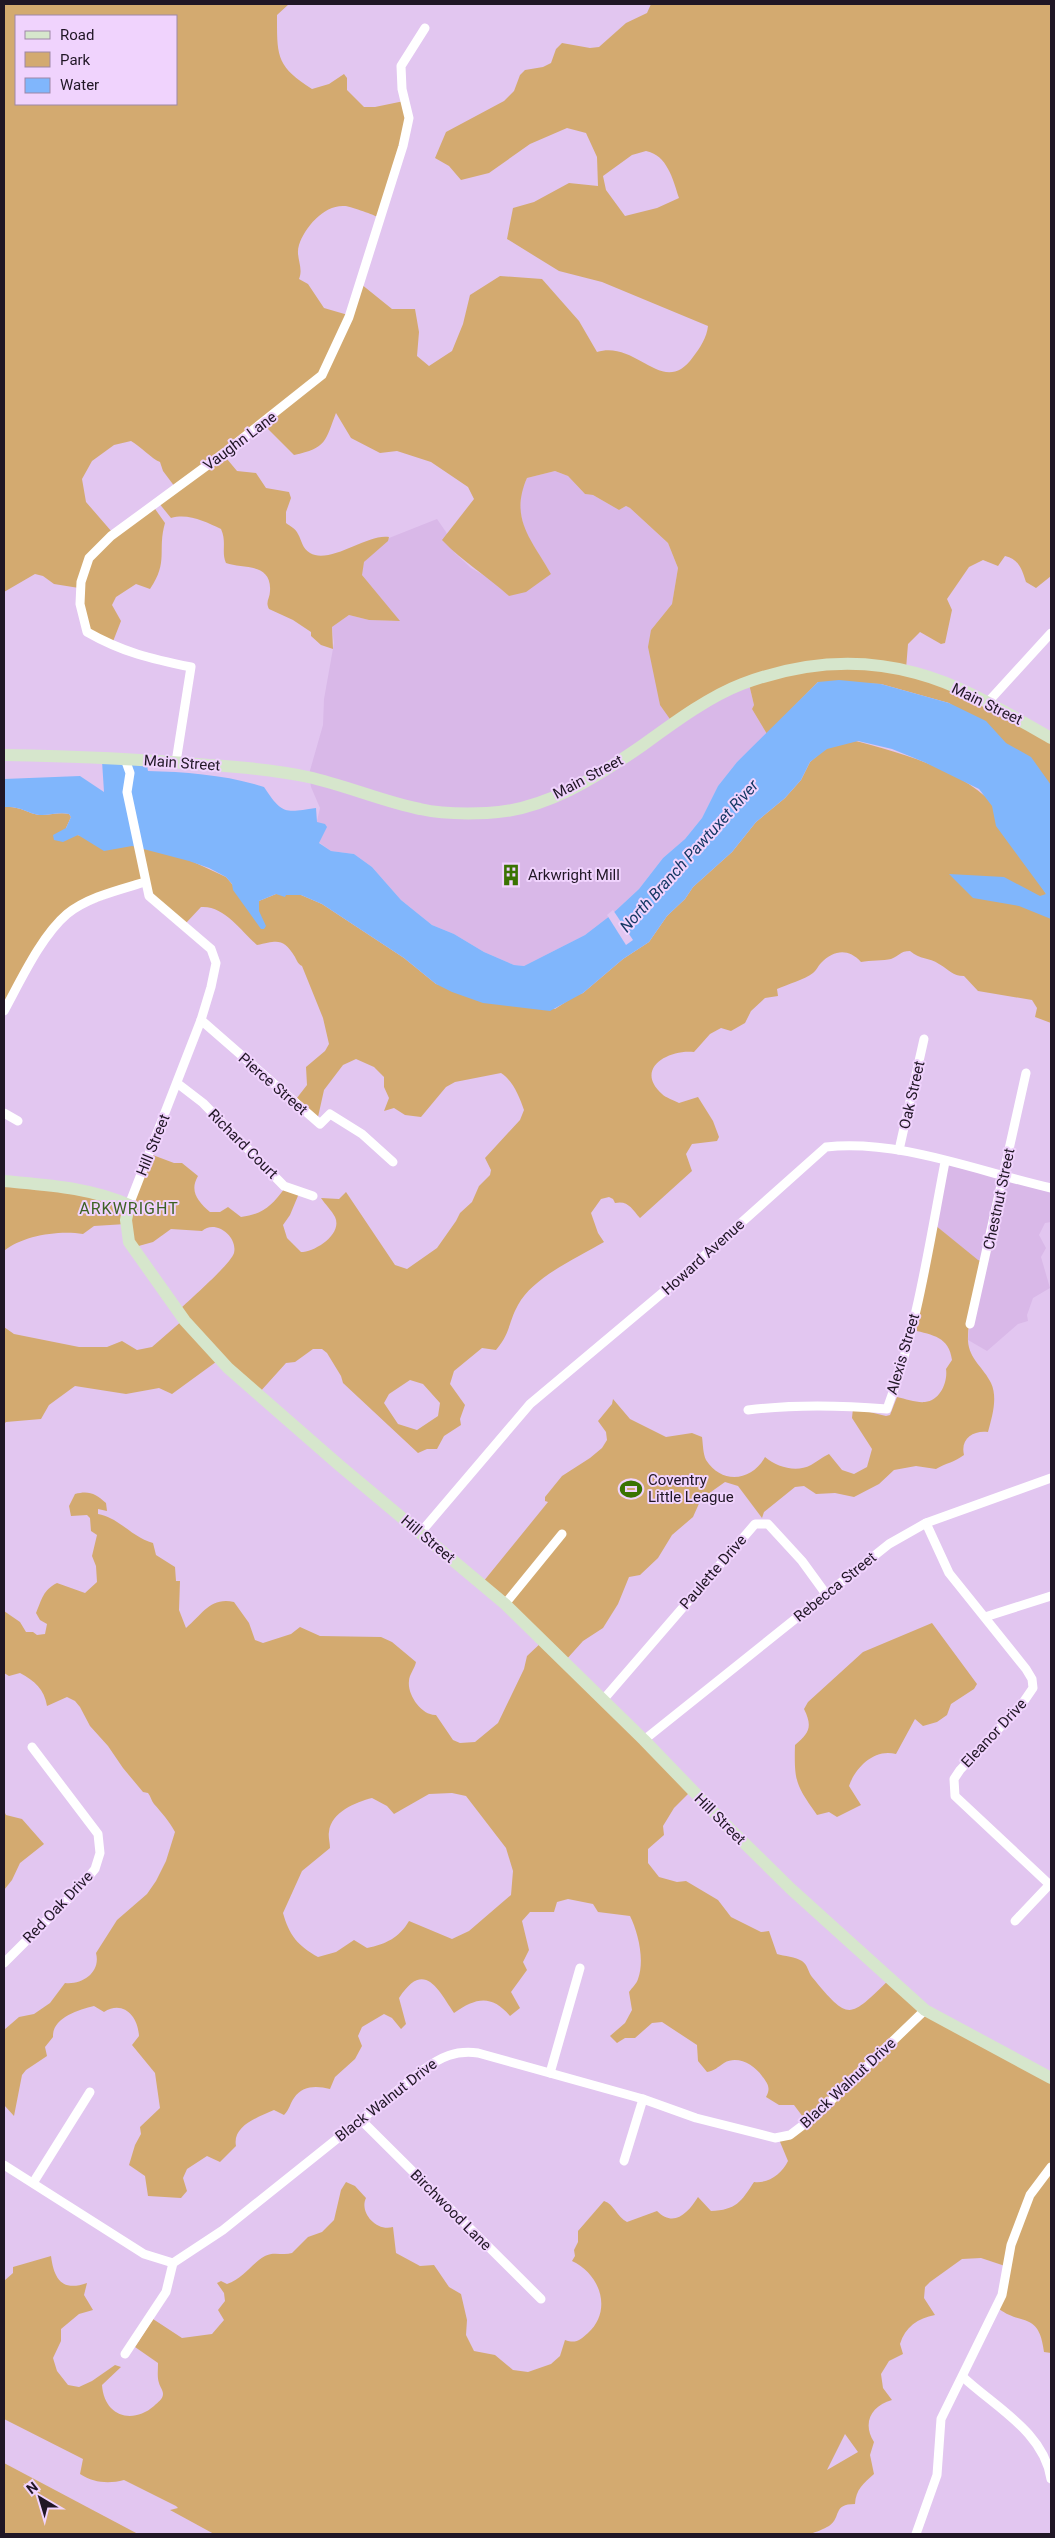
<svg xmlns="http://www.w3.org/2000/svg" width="1055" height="2538" viewBox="0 0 1055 2538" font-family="Roboto,sans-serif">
<rect width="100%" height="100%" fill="#e2c6f0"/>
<g fill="#d9b8e8">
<polygon points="555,471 568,476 585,494 593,495 619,510 626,506 630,508 668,543 678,568 672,604 651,630 660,705 749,684 754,705 752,709 767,734 737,762 718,786 702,818 685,839 663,858 639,889 611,915 585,935 524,966 514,965 484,952 454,934 432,925 401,900 372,867 354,854 331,851 313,838 320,808 311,787 309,774 323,725 324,699 334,643 332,627 349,615 369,620 399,621 362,575 361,569 364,562 389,538 437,519 446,532 455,553 471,568 492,580 509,596 551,574 525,532 520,511 521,492 527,478"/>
<polygon points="945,1161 1051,1187 1051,1222 1045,1223 1039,1235 1046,1248 1041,1257 1050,1288 1033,1298 1027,1315 1028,1321 1018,1324 987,1351 968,1340 978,1261 935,1225"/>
</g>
<g fill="#d3aa70" fill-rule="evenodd">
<path d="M4,4H289L277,15C277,56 276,66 312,89L329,84L344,74L347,78V90L364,107H375L404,101L408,119L378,217C371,214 350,206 344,206C324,205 305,227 299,245C295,257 304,267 299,279L308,284L324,308L348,315L361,284L392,309H415L419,332L417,356L429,366L452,351L463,324L470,295L500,276L542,279L579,321L597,352C638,340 663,399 693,357C700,348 707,337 708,326L602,282L559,271L507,239L513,208L534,202L569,183L598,186L597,157L586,133L567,128L530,144L489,173L461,180L449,166L435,158L446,132L504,101L514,91L520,75L525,70L543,67L551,63L556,49L562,43L590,48L599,47L626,23L647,13L651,4H1051V576L1036,588L1026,582C1022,570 1019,559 1005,556L998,566L983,560L969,567L947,599L952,610L945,643L941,644L920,632L908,644L906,669L1051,737V790L1011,749L949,703L881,684L818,682L767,734L752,709L754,705L749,684L672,722L660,705L648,647L651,630L672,604L678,568L668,543L630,508L626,506L619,510L593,495L585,494L568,476L555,471L527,478C509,519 532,540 551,574L526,592L509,596C487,576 463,562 442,540L474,499L468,487L431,462L397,451L380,453L351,438L336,413C325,441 327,448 294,455L262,423L222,453L237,471L256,473L266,488L289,492L291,498L286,512V523C290,526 296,529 298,534C302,541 302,548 310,553C330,565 368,533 389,537L388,541L364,562L362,575L400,621L369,620L349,615L332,627L333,649L321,645L311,636V632L293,620L269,609C265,602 270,598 270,591C272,562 242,569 226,563C221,552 227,542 221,529C206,522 189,513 171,518L158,502L175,487L163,471L160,462C152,459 140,446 131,441L114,445L92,461L82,479L86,502L112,532L153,506L165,523C157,551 169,561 150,589L136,584L116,597L112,605L121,621L112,644L87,630L79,588L54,584L43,576L35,574L4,592ZM16,16H176V104H16ZM646,151C667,155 673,179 679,198L657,208L625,216L606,190L603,176L632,155Z"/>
<path d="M839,737C886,748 958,767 991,802L1051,902V1023L1035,1017L1037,1008L1032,1000L978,991L964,976C952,976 950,970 939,964C929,957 920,960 910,951C900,951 899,956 891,959C884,961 870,960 861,962C848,948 834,950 821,963C818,966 816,971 813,973C804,980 788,984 777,989L778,996L765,998L751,1011L745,1023L731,1031L721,1028L710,1034L694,1052C668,1049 634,1069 662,1094C666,1098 674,1100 679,1103L698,1097L713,1121L719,1137L717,1141L692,1144L686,1154L692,1171L640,1218C632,1209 628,1200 615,1203L613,1199L609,1197L601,1199L591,1213L598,1233L604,1242C577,1258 533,1277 518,1305C508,1323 511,1332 496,1350L482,1348L454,1371L450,1384L465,1405L460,1419L461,1425L444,1436L437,1449H427L418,1453L343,1383L341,1376L327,1353L322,1349H313L295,1362L286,1363L259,1393L220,1359L172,1394L159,1388L126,1394L75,1386L49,1405L41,1419L6,1422L4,1424V1327L14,1334L79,1347H107L122,1341L137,1350L152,1347L183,1320L178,1311C189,1300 231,1264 234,1253C238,1236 215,1219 202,1231L171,1229L153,1242L135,1247L126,1224L94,1226L83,1234C58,1230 22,1236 4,1251V1180L126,1202L150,1154L174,1163H182L198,1176C189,1191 198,1202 210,1212H220L228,1207L241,1217C264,1214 271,1206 285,1188L300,1191L290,1215L283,1225L287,1238L301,1252C315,1252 343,1234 335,1217C332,1211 325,1204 321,1198L339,1199L346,1192L395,1265L407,1269L437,1248L456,1221L460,1213L472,1202L479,1186L490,1175L491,1170L485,1158L520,1120L524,1110C519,1096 513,1081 501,1073L455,1082L446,1087L421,1117L405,1115L394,1108L384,1111L389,1098L384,1087V1077L374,1067L356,1059L343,1065L324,1090L318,1117L293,1103L307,1085L306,1067L325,1051L329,1044L323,1018L302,966C298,964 297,961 295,957C283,937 277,941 257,945C241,931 224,905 201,907L186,923L165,911L146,883L65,914L4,1009V807C23,806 29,815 42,815C52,815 59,812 69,814L71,817L66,828L77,835L174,853L226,877L243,897L254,903L276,894L301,895L322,904L404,958L436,984L555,1009L575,996L583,993L623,959L649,942L667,916L685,899L693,887L732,852L756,822L785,798L801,780L810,762ZM410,1380L423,1384L440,1403L438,1416L417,1430L398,1424L384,1403L389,1394Z"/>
<path d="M935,1225L978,1260L984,1262C979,1285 967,1318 968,1341C969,1359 984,1368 991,1383C998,1398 992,1417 988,1432C974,1430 960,1438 964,1455C955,1462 946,1463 936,1469L916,1466L894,1470L879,1484L854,1497L835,1493L816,1494L804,1486L795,1487L764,1512L762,1518L738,1486L725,1482L701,1499L693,1517L672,1535L658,1558L640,1575L629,1577L618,1604L603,1628L583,1641L565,1661L691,1791L674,1808L663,1826L664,1835L648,1849V1863L659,1877L677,1882L686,1881L718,1900L731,1917L761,1932L769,1931L777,1954C784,1956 796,1957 802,1961C808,1965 808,1972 812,1977C850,2023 849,2018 890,1979L919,2005L1051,2077V2353L1044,2352C1039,2311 1022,2326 999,2309L1008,2267L981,2258L962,2259L930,2282L925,2287L924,2298L935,2315C918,2318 905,2327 900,2344L903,2354L889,2361L881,2374L883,2388L892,2400C871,2406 862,2423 874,2442L870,2455L874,2474C863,2484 856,2489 855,2504C832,2504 842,2517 829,2526C824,2529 816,2532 810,2534H214L170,2510L178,2508L176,2506L124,2480C109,2484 94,2483 80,2474L83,2459L4,2419V2281L13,2273V2267L51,2256C54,2279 62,2292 87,2283L84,2295L93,2310L79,2314L61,2329V2341L53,2358L57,2371L68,2385L79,2387L92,2381L115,2365L121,2367L102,2385C104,2416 132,2425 154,2406C158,2402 163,2399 163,2394C163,2390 160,2387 159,2383C157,2377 158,2370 158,2363L135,2347L153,2319L182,2338L212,2334L224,2320L218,2310L225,2301L224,2293L217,2283L221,2281L227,2284C243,2279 251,2264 265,2256C274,2251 283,2256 292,2253L308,2237L322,2232L334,2220L341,2190L346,2182L355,2186L366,2198C359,2212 376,2232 393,2227L396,2253L420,2266L434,2265L449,2287L461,2294L467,2320L466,2335L474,2351L495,2355L513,2370L528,2372L551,2364L560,2356L565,2340C576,2344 580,2340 588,2333C613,2310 600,2274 572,2261L575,2256L574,2250L578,2242V2231L604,2201C614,2204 617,2217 627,2222L657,2211C674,2228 688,2213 698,2197L711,2211C736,2210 741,2202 754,2182C769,2184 782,2173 788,2161L778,2137L806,2121L794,2105H779L766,2097C771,2088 768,2084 762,2076C754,2065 738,2055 724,2063C718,2067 714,2071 707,2072L698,2061L697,2045L662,2022L652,2023L635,2038H625L617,2043L610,2036L625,2023L632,2010L629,1992C632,1988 637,1983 638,1979C645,1960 638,1932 630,1916L598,1912L593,1904L568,1899L557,1902L554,1912H530L522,1921L529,1950L523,1962L527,1970L511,1992L520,2008L510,2016C491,1994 476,1998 454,2013C438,1989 424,1959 399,1998L406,2024L401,2029L392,2018L384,2014L362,2027L358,2036L362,2046L355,2059L335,2077L330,2089C317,2086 303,2085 294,2098C290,2103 290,2109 284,2115L274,2110C258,2117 232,2126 236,2146L220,2162L207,2156L187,2169L183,2178L187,2191L181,2198L148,2196L145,2176L129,2165L135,2145L141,2134L140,2127L160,2108L155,2073L132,2045L139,2036C138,2016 123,2000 104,2012L94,2006C78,2010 52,2018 53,2037L45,2047L47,2056L26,2070L22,2075L14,2116L4,2105V2030L19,2017L34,2014L50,2003L65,1983C83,1985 101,1972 96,1953L117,1920L147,1894L156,1881L166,1861L175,1832C169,1821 162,1813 154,1804C151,1800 151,1797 148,1793L143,1792L123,1768L108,1746L90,1726L80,1707L75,1701L67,1697L47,1706C44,1689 35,1681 20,1673L9,1676L4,1673V1611L20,1622L26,1632H33L37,1635L45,1634L47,1624L40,1620L36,1613C42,1599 43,1590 57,1583L85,1593L97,1582L96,1566L92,1556L97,1535L91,1531L90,1518L87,1515L71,1516L69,1506L75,1494C89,1490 96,1494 106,1503L107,1511L98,1509V1514C118,1517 133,1538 153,1543L156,1555L175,1567L176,1581H180L179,1610L186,1628C203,1614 210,1597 234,1602L249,1623L255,1640L263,1643L291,1634L300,1627L320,1636L381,1637L392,1642L416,1662C415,1668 409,1675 409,1681C407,1695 422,1716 436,1715L453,1740L460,1743L475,1742L498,1723L524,1669L527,1656L543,1641L483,1582L548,1502L545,1501V1497L562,1476L590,1458L602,1448L607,1440L606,1432L598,1421L612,1404L613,1399L630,1419L666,1437L692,1433L702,1437C703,1444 703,1454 706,1460C722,1485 752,1481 765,1457C777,1467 796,1473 811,1465C818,1461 822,1457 829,1454L842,1470L854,1474L867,1467L872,1449L852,1418L853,1408L886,1416L890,1415L897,1397C906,1399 917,1403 925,1402C940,1401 948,1382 946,1369L952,1360C949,1337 933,1335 913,1330ZM452,1793L466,1796L506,1848L513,1871L511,1895L469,1931L452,1939L409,1921C399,1938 386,1944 367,1948L354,1940L336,1952L318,1957C298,1946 289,1935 283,1913L302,1871L330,1848C330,1843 328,1836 329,1832C331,1812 356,1802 372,1798L387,1806L394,1814L429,1794ZM845,2434L858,2452L827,2470Z"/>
<path d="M932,1623L977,1684L974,1689L951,1704L947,1715L937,1722L923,1726L915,1719L896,1754C874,1748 855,1768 849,1786L861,1805L837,1817L829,1812L817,1815C796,1785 794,1782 795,1745C809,1733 813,1727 804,1709L808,1702L863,1652Z"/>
<polygon points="4,1811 6,1815 22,1819 44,1844 20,1863 12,1880 4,1890"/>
<polygon points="4,2463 138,2534 4,2534"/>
</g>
<path fill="#80b6fc" d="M839,680L881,684L949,703L986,721L1006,743L1031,757L1051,785V919L1019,906L973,898L949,874L1004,877L1040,896L1046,894L996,826L992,806L979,789L924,762L892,749L858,741L827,749L810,762L801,780L785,798L756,822L732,852L693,887L685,899L667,916L649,942L623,959L583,993L550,1011L483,1003L452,992L436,984L404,958L322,904L301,895H286L285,897L276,894L259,901V911L266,926L264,929H261L233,890L232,884L226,877L209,868L189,861L132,846L104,851L78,835L63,842L54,840L53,835L66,828L71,817L69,814C59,812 52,815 42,815C29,815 23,806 4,807V779L80,776L104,792L102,761L146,760L148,771C187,772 227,775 264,787C282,814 284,813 316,808L317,822L325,824L327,827L319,843L331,851L354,854L372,867L401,900L432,925L454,934L484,952L514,965L524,966L585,935L611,915L639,889L663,858L685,839L702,818L718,786L737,762L818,682Z"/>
<polygon fill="#e2c6f0" points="613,910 633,940 626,945 607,915"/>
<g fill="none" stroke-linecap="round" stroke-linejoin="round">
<g stroke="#fff" stroke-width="9">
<polyline points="988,702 1051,633"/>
<polyline points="125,759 130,773 127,792 149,896 211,949 216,963 211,987 201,1020 129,1205"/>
<path d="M176,762L191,667C151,659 122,652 87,632L80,604L81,582L89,558L111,536L224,453L322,375L349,317L403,146L409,118L402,89L401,66L425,28"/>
<path d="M4,1011C20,982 41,936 67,914C88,897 119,890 145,882"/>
<polyline points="201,1020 320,1124 330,1114 362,1134 393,1162"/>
<polyline points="177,1083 203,1103 284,1186 313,1196"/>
<polyline points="4,1113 18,1121"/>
<polyline points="899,1150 924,1039"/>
<polyline points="970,1324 1026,1073"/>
<path d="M748,1410C795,1404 839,1405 887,1409C917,1330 929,1245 945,1162"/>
<polyline points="926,1523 949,1573 1026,1669 1032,1679 1033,1688 1022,1704 960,1770 954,1779 955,1796 1050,1885"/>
<path d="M421,1532L530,1404L667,1289L826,1147C900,1139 979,1172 1051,1188"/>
<polyline points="505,1604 562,1534"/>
<polyline points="985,1617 1051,1596"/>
<polyline points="603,1700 755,1524 768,1524 802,1561 826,1594"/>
<polyline points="644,1740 889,1544 926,1523 1051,1478"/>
<polyline points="1015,1921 1051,1883"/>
<polyline points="4,1963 81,1886 95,1869 100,1853 98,1834 32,1747"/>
<polyline points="550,2073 580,1968"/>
<polyline points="361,2120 541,2299"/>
<polyline points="624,2161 643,2099"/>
<path d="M4,2165L144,2254L173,2263L223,2230L423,2070C441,2057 455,2050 478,2053L643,2099L696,2118L775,2138L790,2135L815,2116L925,2010"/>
<polyline points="33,2183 90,2092"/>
<polyline points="125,2354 166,2292 173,2263"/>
<path d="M963,2377C995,2407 1044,2432 1051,2479"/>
<polyline points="916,2534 937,2475 941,2419 1002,2295 1011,2245 1030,2195 1051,2167"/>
</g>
<g stroke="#d6e6cc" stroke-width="12">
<path d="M4,755C72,756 141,759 209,765C242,767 276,770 308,777C345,785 384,802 420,809C442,814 465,814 487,813C544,811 597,777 643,745C672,724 708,697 742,684C798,663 858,657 916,673C965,686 1008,714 1051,738"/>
<path d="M4,1181C45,1185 90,1187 129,1205L126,1220L129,1242L185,1321L228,1368L339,1465L505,1604L644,1740L730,1829L791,1889L925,2010L1051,2078"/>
</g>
</g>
<defs>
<g id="building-bare" transform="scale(1.725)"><path d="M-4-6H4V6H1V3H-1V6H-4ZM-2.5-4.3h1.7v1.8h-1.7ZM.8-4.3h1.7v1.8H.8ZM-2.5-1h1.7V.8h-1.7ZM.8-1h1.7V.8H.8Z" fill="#3a7302" stroke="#f0d3fd" stroke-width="2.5" paint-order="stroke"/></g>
<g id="stadium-bare" transform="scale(1.725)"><path d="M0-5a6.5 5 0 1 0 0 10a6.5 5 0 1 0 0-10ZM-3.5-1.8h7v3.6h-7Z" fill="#3a7302" stroke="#f0d3fd" stroke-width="2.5" paint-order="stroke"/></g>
</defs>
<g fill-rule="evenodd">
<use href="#building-bare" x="511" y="875"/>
<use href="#stadium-bare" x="631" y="1489"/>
</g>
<g text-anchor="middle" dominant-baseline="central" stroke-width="4" stroke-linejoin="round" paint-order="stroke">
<g font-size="15" fill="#201625" stroke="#f0d3fd">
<text transform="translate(240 441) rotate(-37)">Vaughn Lane</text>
<text transform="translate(987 704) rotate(26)">Main Street</text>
<text transform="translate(182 763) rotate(4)">Main Street</text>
<text transform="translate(588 777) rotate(-28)">Main Street</text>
<text transform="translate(273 1084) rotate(41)">Pierce Street</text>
<text transform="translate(912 1095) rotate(-77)">Oak Street</text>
<text transform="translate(243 1144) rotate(45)">Richard Court</text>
<text transform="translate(153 1145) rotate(-68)">Hill Street</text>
<text transform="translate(999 1199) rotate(-78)">Chestnut Street</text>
<text transform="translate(703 1257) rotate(-42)">Howard Avenue</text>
<text transform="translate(903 1354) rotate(-74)">Alexis Street</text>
<text transform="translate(428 1539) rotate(40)">Hill Street</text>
<text transform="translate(713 1572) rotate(-49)">Paulette Drive</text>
<text transform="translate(835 1587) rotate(-39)">Rebecca Street</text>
<text transform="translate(994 1733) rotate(-47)">Eleanor Drive</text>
<text transform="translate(720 1819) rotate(45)">Hill Street</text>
<text transform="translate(58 1907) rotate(-46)">Red Oak Drive</text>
<text transform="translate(848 2083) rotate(-43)">Black Walnut Drive</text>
<text transform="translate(386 2100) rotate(-38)">Black Walnut Drive</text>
<text transform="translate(451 2210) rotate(45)">Birchwood Lane</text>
</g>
<g font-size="15" fill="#201625" stroke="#f0d3fd" text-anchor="start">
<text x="528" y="875">Arkwright Mill</text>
<text x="648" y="1480">Coventry<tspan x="648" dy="17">Little League</tspan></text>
</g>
<g font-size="16" font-style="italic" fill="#143864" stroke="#f0d3fd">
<text transform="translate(689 856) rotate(-48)">North Branch Pawtuxet River</text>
</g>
<g font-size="16" letter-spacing="1" fill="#3d6225" stroke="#f0d3fd">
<text x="129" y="1208">ARKWRIGHT</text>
</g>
</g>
<rect width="1055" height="2538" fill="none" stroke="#201625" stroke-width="10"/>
<rect x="15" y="15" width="162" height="90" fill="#f0d3fd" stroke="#9d87a7"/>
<rect x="25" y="31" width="25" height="8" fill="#d6e6cc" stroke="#9d87a7"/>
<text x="60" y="40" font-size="15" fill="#201625">Road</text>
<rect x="25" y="52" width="25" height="15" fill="#d3aa70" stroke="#9d87a7"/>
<text x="60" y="65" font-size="15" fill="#201625">Park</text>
<rect x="25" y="78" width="25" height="15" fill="#80b6fc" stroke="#9d87a7"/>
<text x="60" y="90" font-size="15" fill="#201625">Water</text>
<g transform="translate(40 2498) rotate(322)" stroke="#f0d3fd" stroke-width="4" paint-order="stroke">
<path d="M0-4L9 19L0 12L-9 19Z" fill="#201625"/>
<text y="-8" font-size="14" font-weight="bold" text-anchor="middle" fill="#201625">N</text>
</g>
</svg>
